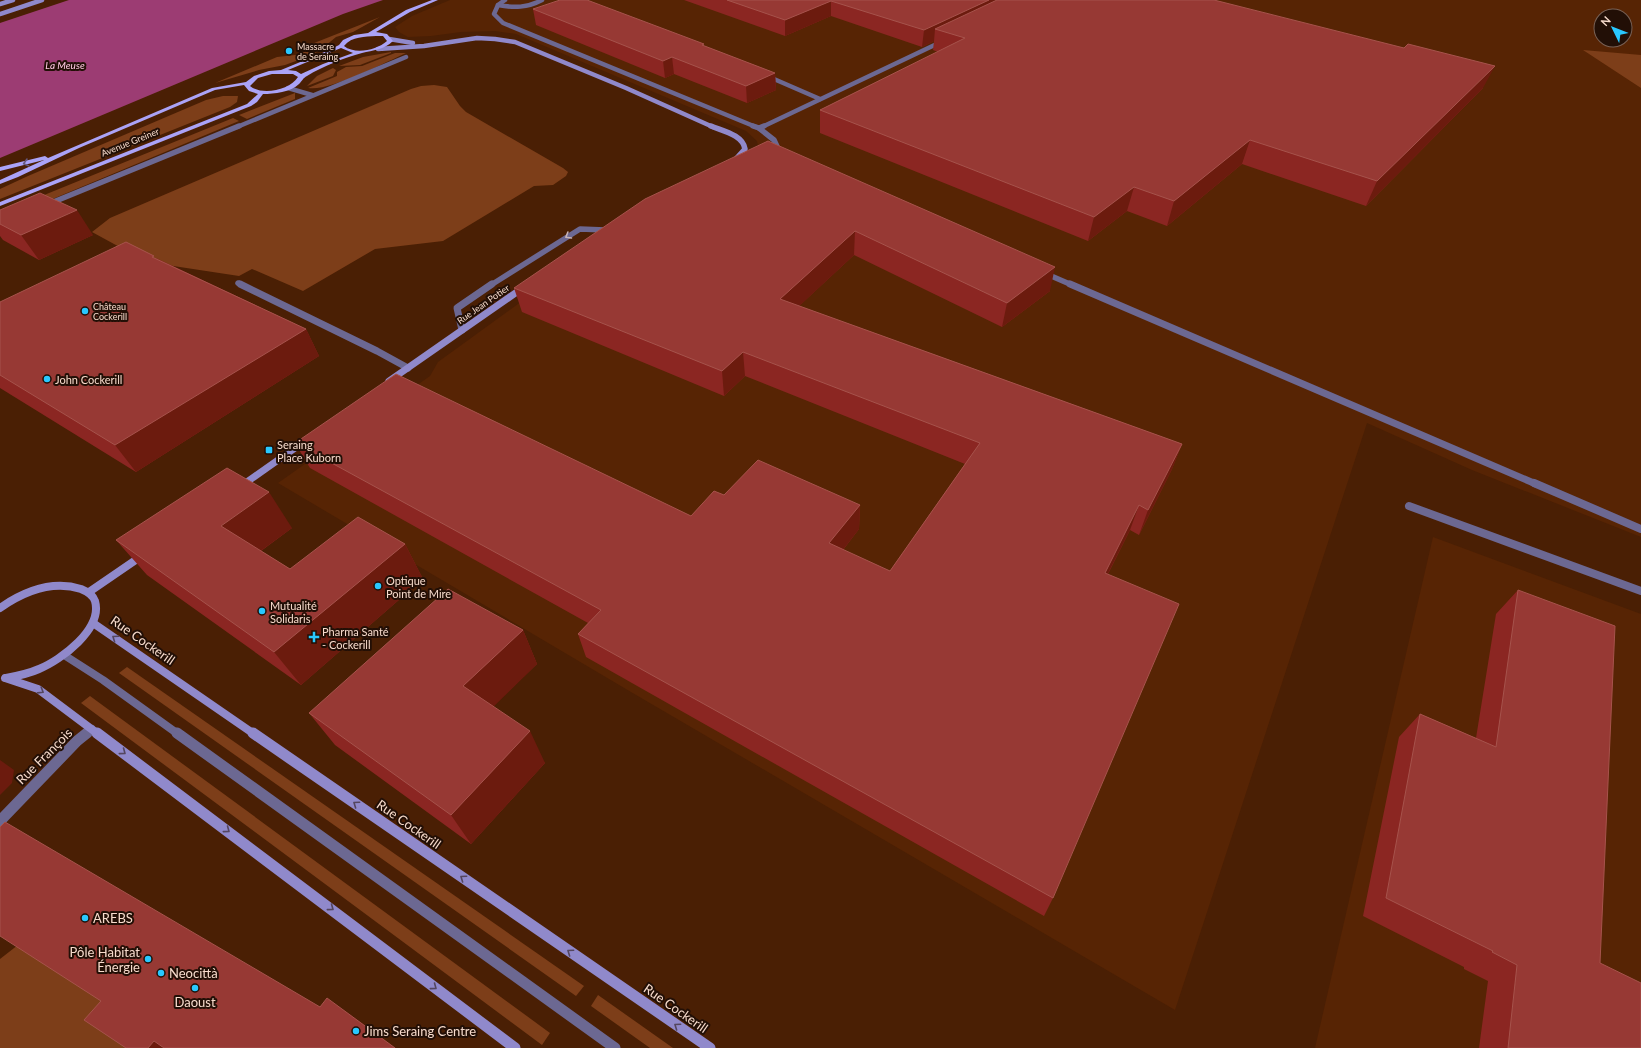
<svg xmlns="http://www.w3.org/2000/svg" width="1641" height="1048" viewBox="0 0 1641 1048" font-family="Lato,sans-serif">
<rect width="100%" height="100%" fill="#4a1f04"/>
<g fill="#572404" fill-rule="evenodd">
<path d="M450,0H1641V537L1472,470L1367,423L1175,1010L631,692L278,483L430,376L438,362L558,275L759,150L757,141L746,131L516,34L495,31L461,32L431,36L408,37L399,32L395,27L412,16ZM1601,16H1625V40H1601Z"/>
<polygon points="1433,537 1641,614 1641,1048 1315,1048"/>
</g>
<g fill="#7d3e19">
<polygon points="380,17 353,32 336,37 319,51 308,56 300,53 304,51 304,47"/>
<polygon points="1583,50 1641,55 1641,88"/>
<polygon points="391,52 391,53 360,65 339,66 363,57"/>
<path d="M395,53H406C386,62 329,92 308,88L337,76V72L346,67L362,66Z"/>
<polygon points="295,55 304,58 285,65 259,70 215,83 277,57"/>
<polygon points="333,68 336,70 333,76 307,86 317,76"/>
<polygon points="434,85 447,87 460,106 466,112 563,168 568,172 566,176 553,185 534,186 443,241 375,249 303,291 252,269 239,276 147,262 92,232 110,218 411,89 421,86"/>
<polygon points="295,93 295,99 247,119 239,115"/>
<polygon points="223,96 238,96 237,102 230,107 0,199 0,189 28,176 206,100"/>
<polygon points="233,118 239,121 0,221 0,213"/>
<polygon points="127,667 584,986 576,996 119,673"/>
<polygon points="90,696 550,1033 542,1045 81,703"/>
<polygon points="18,945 135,1018 136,1048 0,1048 0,959"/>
<polygon points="598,995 673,1048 650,1048 591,1006"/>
</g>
<polygon fill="#9c3c73" points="69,0 383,0 343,14 0,158 0,23"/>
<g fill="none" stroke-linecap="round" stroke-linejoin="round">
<g stroke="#6c6892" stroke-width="4.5">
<polyline points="505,0 498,5 494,14 503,23 756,127"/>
<path d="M498,5C514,8 527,8 542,0"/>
<polyline points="767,76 820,99"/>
<polyline points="288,88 312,95"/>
<polyline points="237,127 406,57"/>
<polyline points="762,127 943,41"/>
</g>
<g stroke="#6c6892" stroke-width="5.5">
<polyline points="753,126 759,128 764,126"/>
<polyline points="759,128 774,140 780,153"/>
<polyline points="46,205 239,126"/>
<polyline points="1042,272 1072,285"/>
<polyline points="238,283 242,285"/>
<polyline points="491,285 580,229 605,230"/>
</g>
<g stroke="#6c6892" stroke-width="7">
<polyline points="240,284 377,351 408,368"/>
<polyline points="1070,284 1536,484"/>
<polyline points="462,330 457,308 492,284"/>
</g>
<g stroke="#6c6892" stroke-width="8">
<polyline points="1534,483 1641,529"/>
<polyline points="1409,506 1641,591"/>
<polyline points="64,655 103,680 178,734"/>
</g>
<polyline stroke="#6c6892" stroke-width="11" points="177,733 615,1048"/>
<polyline stroke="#6c6892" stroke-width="8" points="85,734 92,729"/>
<polyline stroke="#6c6892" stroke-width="11" points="0,821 77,741 87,733"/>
<g stroke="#9089cb" stroke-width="4.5">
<polyline points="0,4 13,0"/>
<polyline points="0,14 42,0"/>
<polyline points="389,39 413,43"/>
<polyline points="378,49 424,46 477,38 495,39 515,42 626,88 713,127"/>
</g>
<path stroke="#9089cb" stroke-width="5.5" d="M711,126C723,131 743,135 745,149L736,159"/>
<g stroke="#9089cb" stroke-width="7">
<polyline points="389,381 524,287"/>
<polyline points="244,484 305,441"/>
</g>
<g stroke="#9089cb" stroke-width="8">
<polyline points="241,486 245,483"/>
<polyline points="89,592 143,555"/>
<path d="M0,608C23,592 52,580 81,589C86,591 93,595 95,601C103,629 61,660 39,669C28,674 17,676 6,678"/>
<polyline points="93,623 254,734"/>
<polyline points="5,678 38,689 98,734"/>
</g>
<g stroke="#9089cb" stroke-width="11">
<polyline points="97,733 515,1048"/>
<polyline points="253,733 710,1048"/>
</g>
<path fill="#aba3f7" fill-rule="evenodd" d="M432,0H438L410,12L376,32L387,34L393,41C384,50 373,50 362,53C344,58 323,66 307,76C303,78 302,81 299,84C291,92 274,94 263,94L257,102L251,106L0,206V202L247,104L258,94L249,91L244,85L215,90L79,148L18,177L0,184V180L44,160L0,171V167L45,156L48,158L212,88L246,82L254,76L269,71L281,70L327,51L339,45L343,40L354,35L368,33L406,10ZM376,36H383L387,41C377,50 355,55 344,46C352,36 365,37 376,36ZM341,48L353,53L323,64L301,74L296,71L288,70ZM272,74H293L298,77C290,90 262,96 250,86L258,78Z"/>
</g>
<g fill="#8b2622">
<polygon points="684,0 1214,0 1483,88 1366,206 1242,164 1167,226 1127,211 1088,241 820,133 820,110 938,52 933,50 934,41 922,47 831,16 785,36"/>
<polygon points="533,9 704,46 775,73 776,90 747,103 674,74 665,78 536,25"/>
<polygon points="768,141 1050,291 1002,327 854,255 799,306 1182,444 1172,469 1139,535 1130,530 1108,574 1053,898 1044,916 586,657 578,634 588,623 310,468 295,443 691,516 724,495 860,505 859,529 843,550 890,571 965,464 745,376 724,396 522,312 514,288"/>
<polygon points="0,210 93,235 39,260 3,240 0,236"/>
<polygon points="156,258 306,329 319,356 136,472 0,388 0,302"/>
<polygon points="292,528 261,551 290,569 405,544 423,579 301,685 147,575 116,540"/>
<polygon points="1518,590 1600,963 1641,1048 1479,1048 1488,981 1464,969 1464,967 1363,916 1399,737 1420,714 1476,738 1496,614"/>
<polygon points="523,630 537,664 493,706 545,763 471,844 335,745 309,713"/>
</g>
<g fill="#6c1b0e">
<polygon points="989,0 1004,0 935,29 934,41 922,47 924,30"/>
<polygon points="831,1 831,16 785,36 785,20"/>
<polygon points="672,57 674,74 665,78 663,61"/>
<polygon points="1495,66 1483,88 1366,206 1377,181"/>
<polygon points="775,73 776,90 747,103 746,86"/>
<polygon points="1250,140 1242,164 1167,226 1174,201"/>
<polygon points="1134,187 1127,211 1088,241 1094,217"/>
<polygon points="77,210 93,235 39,260 21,235"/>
<polygon points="855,231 854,255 780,324 780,299"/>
<polygon points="1055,267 1050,291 1002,327 1007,303"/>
<polygon points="306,329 319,356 136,472 115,445"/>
<polygon points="743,352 745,376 724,396 722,371"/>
<polygon points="1182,444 1172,469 1139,535 1148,510"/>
<polygon points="269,492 292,528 247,561 221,526"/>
<polygon points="860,505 859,529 829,568 829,543"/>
<polygon points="1139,505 1130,530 1096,597 1105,573"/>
<polygon points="405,544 423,579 301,685 274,652"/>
<polygon points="523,630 537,664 481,719 463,686"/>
<polygon points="530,731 545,763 471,844 451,815"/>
<polygon points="0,760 14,770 12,783 0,795"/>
<polygon points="327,998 351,1015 396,1048 395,1048"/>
<polygon points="154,1041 170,1048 148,1048"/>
</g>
<g fill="#973934" stroke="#a6534c">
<polygon points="560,0 587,0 704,44 702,45 775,73 746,86 672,57 663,61 533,9"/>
<polygon points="727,0 989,0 924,30 831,1 785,20"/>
<polygon points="997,0 1214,0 1404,48 1408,44 1495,66 1377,181 1250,140 1174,201 1134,187 1094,217 820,110 965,38 935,29"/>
<polygon points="768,141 1055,267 1007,303 855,231 780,299 1182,444 1148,510 1139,505 1105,573 1179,604 1053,898 578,634 601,610 295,443 396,374 691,516 714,491 724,495 758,460 860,505 829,543 890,571 980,443 743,352 722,371 514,288 645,199"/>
<polygon points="40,193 77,210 21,235 0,224 0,210"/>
<polygon points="126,242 154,256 152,257 306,329 115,445 0,375 0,302"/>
<polygon points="227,468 269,492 221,526 290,569 358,517 405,544 274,652 116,540"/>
<polygon points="448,589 523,630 463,686 530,731 451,815 309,713"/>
<polygon points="1518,590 1615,626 1600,963 1641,983 1641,1048 1508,1048 1517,965 1492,952 1493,951 1386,898 1420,714 1496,747"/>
<polygon points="5,822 320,1007 327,998 395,1048 164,1048 154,1041 148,1048 126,1048 84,1020 101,1001 0,936 0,827"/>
</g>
<defs><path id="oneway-chevron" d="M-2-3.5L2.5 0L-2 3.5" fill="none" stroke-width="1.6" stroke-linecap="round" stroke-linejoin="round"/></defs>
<use stroke="#66597e" href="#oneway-chevron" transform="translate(26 163) rotate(165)"/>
<use stroke="#c7b3b8" href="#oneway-chevron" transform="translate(568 236) rotate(149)"/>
<g stroke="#54465f">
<use href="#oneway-chevron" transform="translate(115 638) rotate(-145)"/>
<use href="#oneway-chevron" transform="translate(41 691) rotate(32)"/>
<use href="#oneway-chevron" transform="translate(123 752) rotate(37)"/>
<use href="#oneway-chevron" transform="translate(356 804) rotate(-145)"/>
<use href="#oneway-chevron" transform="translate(227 830) rotate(37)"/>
<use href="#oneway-chevron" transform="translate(463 878) rotate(-145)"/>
<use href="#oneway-chevron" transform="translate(331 908) rotate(37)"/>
<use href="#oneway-chevron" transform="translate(570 952) rotate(-145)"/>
<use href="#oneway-chevron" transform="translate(434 987) rotate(37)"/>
<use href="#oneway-chevron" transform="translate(677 1026) rotate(-145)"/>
</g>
<g fill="#29c8ff" stroke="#220f06" stroke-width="1.5">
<circle cx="289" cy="51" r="4"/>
<circle cx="85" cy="311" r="4"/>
<circle cx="47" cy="379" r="4"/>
<rect x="265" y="446" width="8" height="8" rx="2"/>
<circle cx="378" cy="586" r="4"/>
<circle cx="262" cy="611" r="4"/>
<path d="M312 631h4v4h4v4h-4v4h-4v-4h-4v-4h4z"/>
<circle cx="85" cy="918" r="4"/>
<circle cx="148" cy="959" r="4"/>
<circle cx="161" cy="973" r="4"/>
<circle cx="195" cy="988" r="4"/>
<circle cx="356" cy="1031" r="4"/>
</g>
<g text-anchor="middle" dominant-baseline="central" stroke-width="4" stroke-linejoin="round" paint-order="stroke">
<g font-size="9" fill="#f8dccd" stroke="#220f06" text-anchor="start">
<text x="297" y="46">Massacre<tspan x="297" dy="10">de Seraing</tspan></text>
<text x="93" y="306">Château<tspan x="93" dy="10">Cockerill</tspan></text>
</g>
<g font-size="9" fill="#f8dccd" stroke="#220f06">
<text transform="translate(130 142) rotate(-22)">Avenue Greiner</text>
<text transform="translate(483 304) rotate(-35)">Rue Jean Potier</text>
</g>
<g font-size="10" font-style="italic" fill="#fec8e2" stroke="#220f06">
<text x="65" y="65">La Meuse</text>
</g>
<g font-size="11" fill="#f8dccd" stroke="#220f06" text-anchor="start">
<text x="55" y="379">John Cockerill</text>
<text x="277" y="444">Seraing<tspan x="277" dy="13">Place Kuborn</tspan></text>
<text x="386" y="580">Optique<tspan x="386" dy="13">Point de Mire</tspan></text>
<text x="270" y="605">Mutualité<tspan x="270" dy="13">Solidaris</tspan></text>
<text x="322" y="631">Pharma Santé<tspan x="322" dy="13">- Cockerill</tspan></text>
</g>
<g font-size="13" fill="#f8dccd" stroke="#220f06">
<text transform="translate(143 640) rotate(35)">Rue Cockerill</text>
<text transform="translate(44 756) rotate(-45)">Rue François</text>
<text transform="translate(409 824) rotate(35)">Rue Cockerill</text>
<text transform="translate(676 1008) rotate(35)">Rue Cockerill</text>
</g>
<g font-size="13" fill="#f8dccd" stroke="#220f06" text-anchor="start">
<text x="93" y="918">AREBS</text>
<text x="140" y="952" text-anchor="end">Pôle Habitat<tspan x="140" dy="15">Énergie</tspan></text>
<text x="169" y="973">Neocittà</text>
<text x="195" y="1002" text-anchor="middle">Daoust</text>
<text x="364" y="1031">Jims Seraing Centre</text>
</g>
</g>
<g transform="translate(1613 28) rotate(313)"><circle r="19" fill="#220f06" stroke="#786156"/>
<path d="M0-3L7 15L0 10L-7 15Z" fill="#29c8ff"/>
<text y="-6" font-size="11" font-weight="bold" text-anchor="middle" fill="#f8dccd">N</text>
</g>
</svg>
